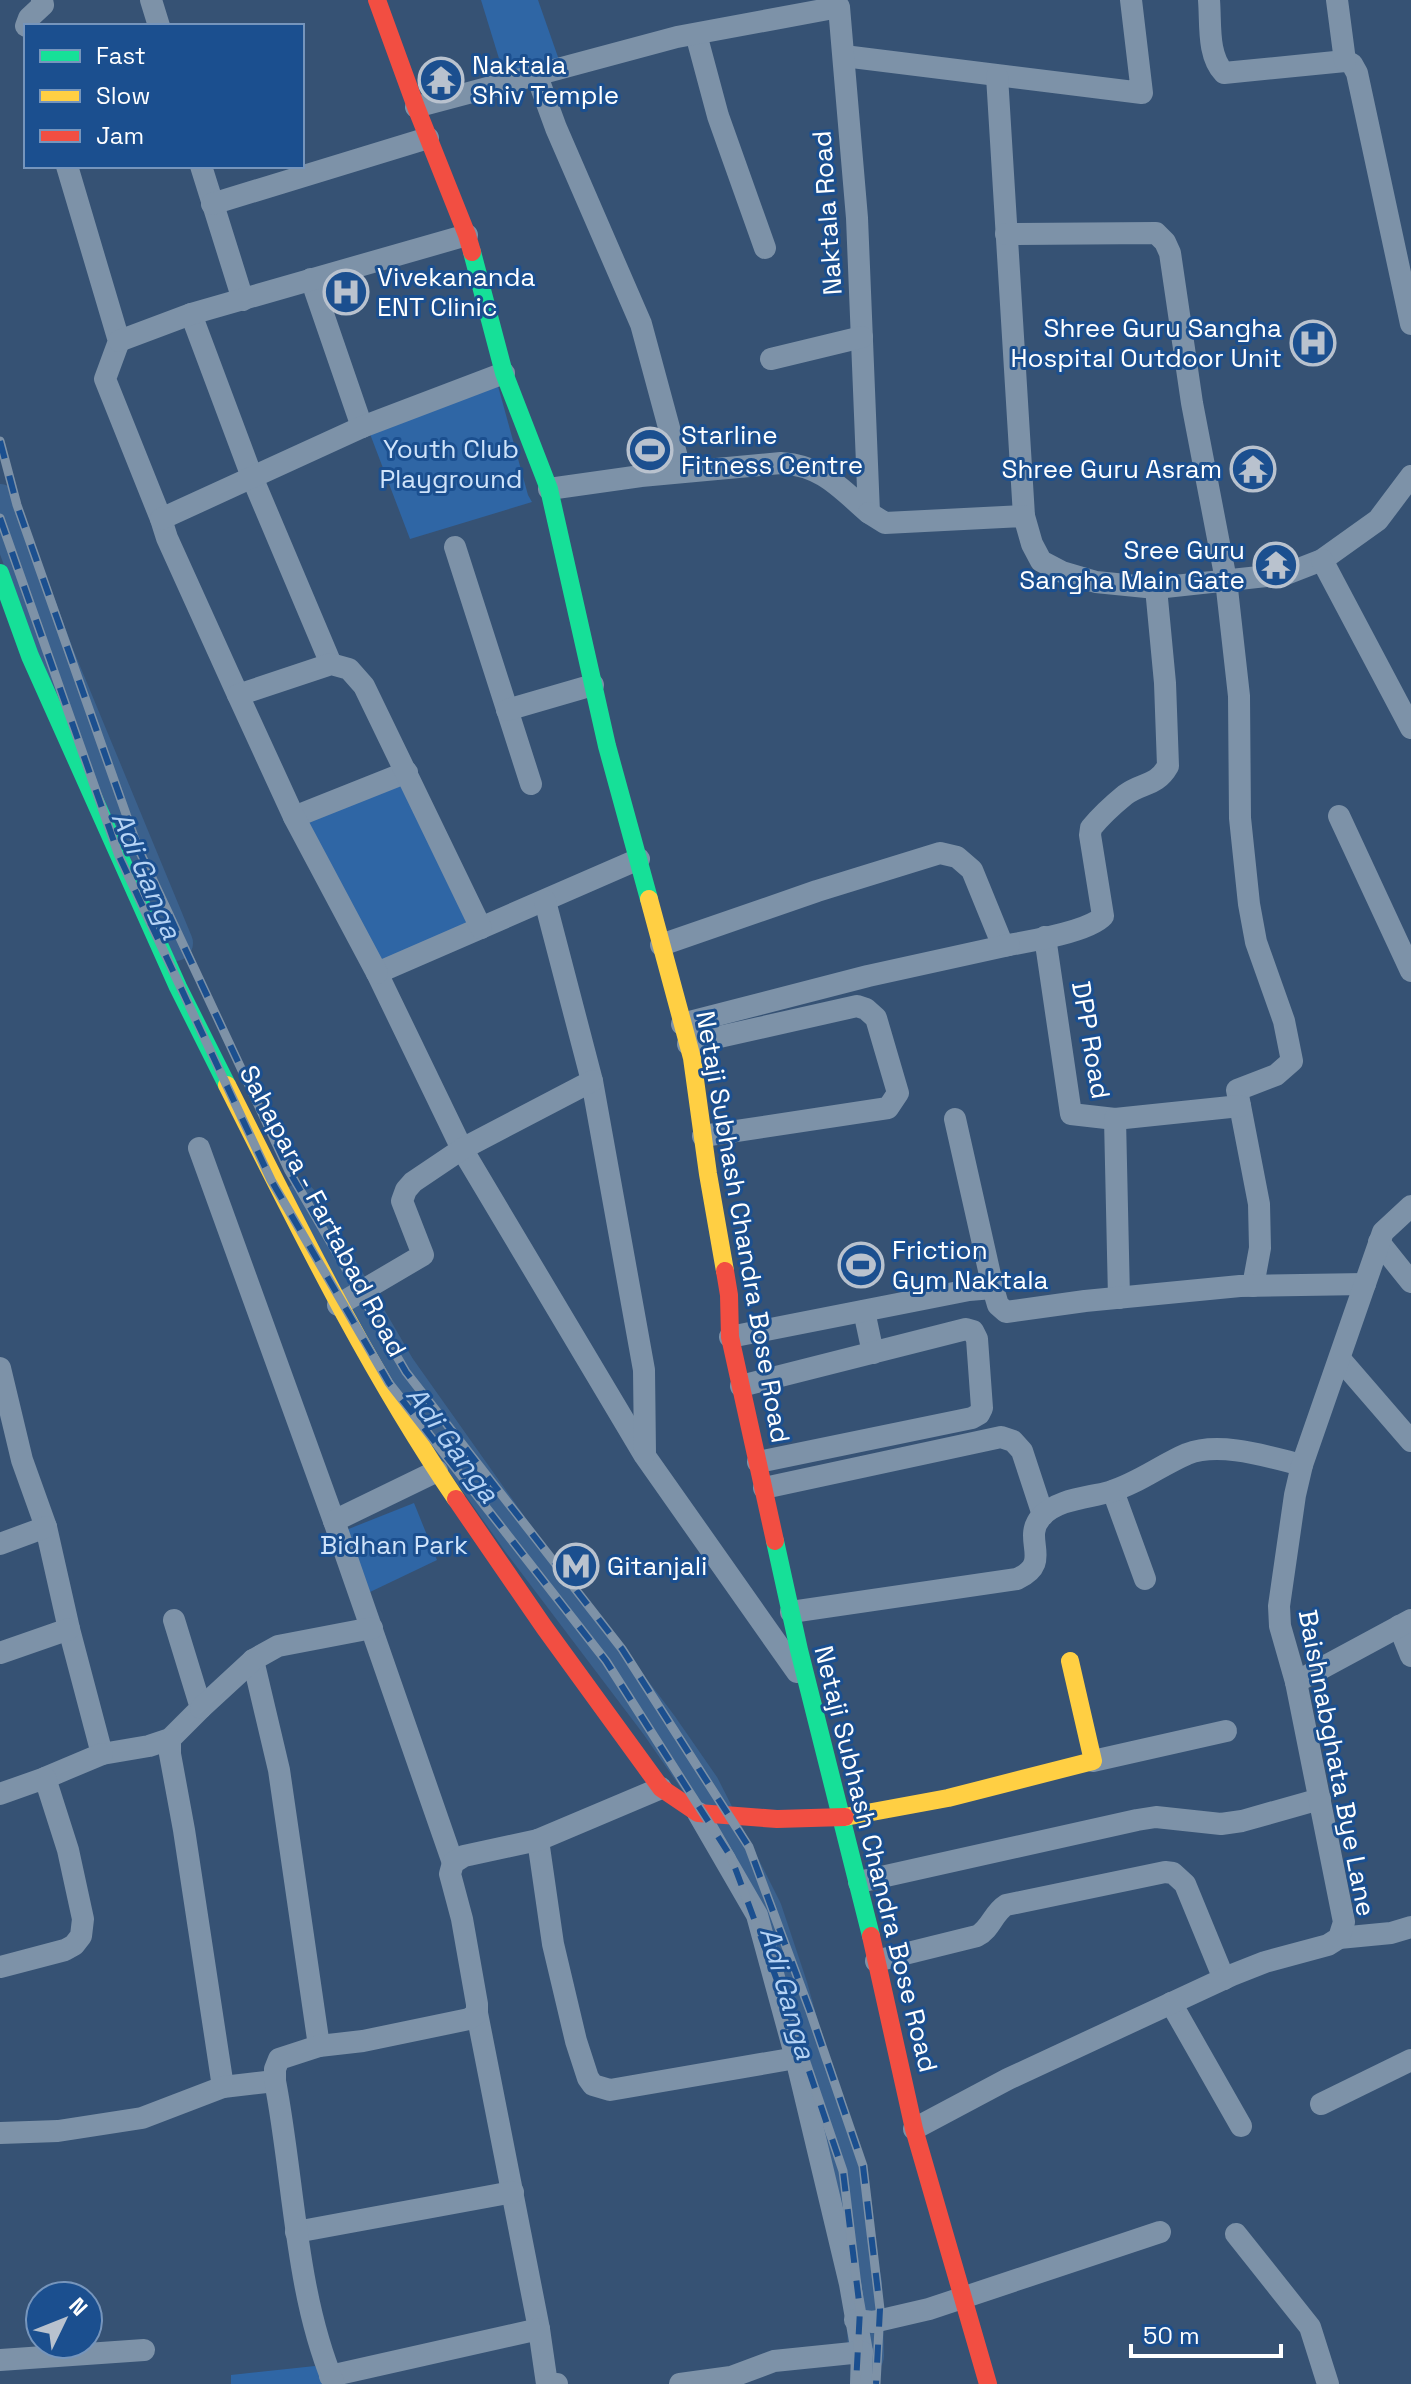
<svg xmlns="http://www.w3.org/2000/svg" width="1411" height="2384" viewBox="0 0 1411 2384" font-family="'Space Grotesk',sans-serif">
<rect width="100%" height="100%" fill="#365274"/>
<g fill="#2f66a5">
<polygon points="481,0 538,0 559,60 505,78"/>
<polygon points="498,386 528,495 532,502 410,539 367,426"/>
<polygon points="409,780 475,926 379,968 305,821"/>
<polygon points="414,1503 437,1560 370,1592 346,1530"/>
<polygon points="315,2366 328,2384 231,2384 231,2375"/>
</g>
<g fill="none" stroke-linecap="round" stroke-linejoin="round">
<g stroke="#3b618d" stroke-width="36">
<polyline points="0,502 56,655 175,943"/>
<polyline points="300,1201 398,1369 522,1544 659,1725 702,1787 764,1910 790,1988 843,2178 864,2283 866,2356"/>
</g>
<g stroke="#7d92a8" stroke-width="22">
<polyline points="151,0 159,26"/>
<path d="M1209,0C1211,24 1207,55 1224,73L1345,61L1352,64L1357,73L1411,324"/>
<polyline points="1337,0 1345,61"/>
<polyline points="26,26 29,18 43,5 42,0"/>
<polyline points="696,34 718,116 765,248"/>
<polyline points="844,56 1142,93 1131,0"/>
<polyline points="537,76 556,128 641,324 681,472"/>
<polyline points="997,76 1024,516"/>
<path d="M416,107L677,37L839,7L857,218L869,513C839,487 823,466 781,463L641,476L549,489"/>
<polyline points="67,166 119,341 105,379 161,519 167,538 238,695"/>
<polyline points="201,166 243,300"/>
<polyline points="212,204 428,138"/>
<polyline points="1006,234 1156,233 1165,242 1170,253 1192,403 1226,580 1239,696 1240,818 1249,904 1256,942 1284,1021 1292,1061 1276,1075 1237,1090 1259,1204 1260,1248 1253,1286"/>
<polyline points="311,279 362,427"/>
<polyline points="191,314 252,477 331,664"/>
<polyline points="119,341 191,314 467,235"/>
<polyline points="771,359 862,337"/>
<polyline points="869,513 885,523 1024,516 1032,544 1041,561 1062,572 1096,582 1156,588 1286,574 1322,560 1378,520 1411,476"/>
<polyline points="161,519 362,427 504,373"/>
<polyline points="455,547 531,784"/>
<polyline points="1322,560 1411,728"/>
<polyline points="507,710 593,685"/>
<polyline points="1339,816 1411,971"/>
<polyline points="294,817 407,772"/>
<polyline points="639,859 377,973 462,1149 645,1456 797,1672"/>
<polyline points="545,901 592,1081 644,1370 645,1453"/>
<polyline points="1045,937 1071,1114 1115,1119"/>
<path d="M661,945L817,891L940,853L957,857L972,870L1003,946C1026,942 1089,932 1103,916L1090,835L1091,828C1100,817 1114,804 1125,795C1142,782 1156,787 1168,766L1165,683L1156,588"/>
<polyline points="377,973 294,817 238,695 331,664 349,669 364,686 481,928"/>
<polyline points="682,1024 868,976 1009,945"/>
<polyline points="688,1044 857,1006 866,1009 876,1018 898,1093 888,1108 703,1136"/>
<polyline points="955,1119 993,1288"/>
<polyline points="199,1148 334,1521"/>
<polyline points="1379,1242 1411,1282"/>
<polyline points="1119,1298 1115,1119 1240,1106"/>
<polyline points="338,1305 423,1255 402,1201 406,1190 413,1182 462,1149 592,1081"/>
<polyline points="864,1311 873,1353"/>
<polyline points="730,1337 969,1290 993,1288 998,1305 1006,1312 1085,1301 1240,1286 1365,1284"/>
<polyline points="1340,1359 1411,1441"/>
<polyline points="0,1368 22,1460 46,1527 69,1629 102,1754 149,1746 170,1739 201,1708 174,1620"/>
<polyline points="741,1386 966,1329 973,1331 977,1339 982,1408 979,1414 972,1418 758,1462"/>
<polyline points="437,1471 334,1521 453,1863"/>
<polyline points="764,1488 1001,1437 1013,1441 1022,1451 1043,1515"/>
<polyline points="1113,1491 1145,1579"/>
<polyline points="0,1544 46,1527"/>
<path d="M791,1612L1017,1579C1054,1562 1021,1540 1041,1517C1057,1499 1087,1498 1109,1492C1137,1484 1161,1465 1187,1454C1220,1441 1269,1457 1302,1465"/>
<polyline points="1399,1626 1411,1656"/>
<polyline points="0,1653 69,1629"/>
<polyline points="253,1660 279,1770 319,2046"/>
<polyline points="1296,1682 1411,1620"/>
<polyline points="201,1708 253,1660 278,1646 372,1628"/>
<polyline points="170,1739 170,1754 184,1830 223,2087"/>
<polyline points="1093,1761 1226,1731"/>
<polyline points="45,1778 102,1754"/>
<polyline points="0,1794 45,1778 68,1850 83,1919 81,1936 74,1945 65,1950 0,1967"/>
<polyline points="698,1813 757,1915 796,2058 850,2284 862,2352 861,2384"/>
<polyline points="538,1840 553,1944 576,2041 588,2078 593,2085 610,2090 796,2058"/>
<polyline points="859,1882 1137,1820 1156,1817 1221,1824 1242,1821 1320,1799"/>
<polyline points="1339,1938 1391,1933 1411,1927"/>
<path d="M876,1961L977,1936C991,1929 993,1913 1006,1905L1165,1872L1173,1873L1185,1884L1224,1979"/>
<polyline points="1171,2003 1241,2126"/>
<polyline points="477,2013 539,2329"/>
<polyline points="1321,2104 1411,2060"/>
<polyline points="914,2129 1008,2079 1232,1975 1265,1962 1328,1945 1339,1938 1344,1922 1296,1682 1280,1626 1279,1606 1295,1495 1302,1465 1383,1232 1411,1206"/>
<polyline points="0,2133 58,2131 142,2118 223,2087 275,2081"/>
<polyline points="296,2232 513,2192"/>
<polyline points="1236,2234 1310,2327 1328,2384"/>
<polyline points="855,2320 873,2322 929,2309 1160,2232"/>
<polyline points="0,2360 144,2350"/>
<polyline points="330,2376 539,2329 547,2384 557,2384"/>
<path d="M334,2384C295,2292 294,2179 275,2081V2069L279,2059L319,2046L363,2041L469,2019L477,2013V2004L462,1919L450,1874L453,1863L464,1856L538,1840L661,1788"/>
<polyline points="680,2384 731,2377 774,2361 862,2352"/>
</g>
<g stroke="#16e098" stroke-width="18">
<polyline points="472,252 504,373 549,489 607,746 649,899"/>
<polyline points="0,573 30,656 178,987 227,1085"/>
<polyline points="775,1541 799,1650 871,1936"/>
</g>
<g stroke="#ffcf43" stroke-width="18">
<polyline points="649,899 692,1058 708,1174 725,1271"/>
<path d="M227,1085C298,1226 367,1368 456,1499"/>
<polyline points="845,1817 948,1798 1093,1761 1070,1661"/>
</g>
<g stroke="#f24e42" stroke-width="18">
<polyline points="377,0 416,107 467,235 472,252"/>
<polyline points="725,1271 729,1295 730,1337 775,1541"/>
<polyline points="456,1499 544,1627 661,1788 698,1813 777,1819 845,1817"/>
<polyline points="871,1936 914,2129 988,2384"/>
</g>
<g stroke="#7e92a7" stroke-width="9">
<g id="rail">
<polyline points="0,441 17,505 138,848 289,1171 406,1372 622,1649 749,1847 810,2011 863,2166 880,2309 876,2384"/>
<polyline points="0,518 119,856 271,1180 389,1383 606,1661 731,1857 791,2018 843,2171 860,2310 856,2384"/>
</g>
</g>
<use href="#rail" stroke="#1b4f8f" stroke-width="6" stroke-dasharray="18" stroke-linecap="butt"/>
</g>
<defs>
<g id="temple-ring" transform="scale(2.3)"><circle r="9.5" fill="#1b4f8f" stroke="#b9c2ce" stroke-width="1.5"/><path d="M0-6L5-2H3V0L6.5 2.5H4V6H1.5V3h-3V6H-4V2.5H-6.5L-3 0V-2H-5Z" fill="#b9c2ce"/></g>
<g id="hospital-ring" transform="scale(2.3)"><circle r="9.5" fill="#1b4f8f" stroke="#b9c2ce" stroke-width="1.5"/><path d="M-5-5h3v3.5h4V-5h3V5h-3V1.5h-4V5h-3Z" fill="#b9c2ce"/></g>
<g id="stadium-ring" transform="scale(2.3)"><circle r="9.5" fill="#1b4f8f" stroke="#b9c2ce" stroke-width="1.5"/><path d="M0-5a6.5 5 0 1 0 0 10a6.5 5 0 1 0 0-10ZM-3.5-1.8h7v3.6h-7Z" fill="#b9c2ce"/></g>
<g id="metro-ring" transform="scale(2.3)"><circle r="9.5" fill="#1b4f8f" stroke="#b9c2ce" stroke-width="1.5"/><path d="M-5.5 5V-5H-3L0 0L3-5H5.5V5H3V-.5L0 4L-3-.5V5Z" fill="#b9c2ce"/></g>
</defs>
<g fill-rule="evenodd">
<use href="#temple-ring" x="441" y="80"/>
<use href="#hospital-ring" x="346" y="292"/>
<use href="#hospital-ring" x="1313" y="343"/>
<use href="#stadium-ring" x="650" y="450"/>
<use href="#temple-ring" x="1253" y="469"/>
<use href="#temple-ring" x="1276" y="565"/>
<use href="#stadium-ring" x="861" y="1265"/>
<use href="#metro-ring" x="576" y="1566"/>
</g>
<g text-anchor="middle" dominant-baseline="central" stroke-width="6" stroke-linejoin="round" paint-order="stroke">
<g font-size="26" fill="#fff" stroke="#1b4f8f" text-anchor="start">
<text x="472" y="65">Naktala<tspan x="472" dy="30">Shiv Temple</tspan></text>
<text x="377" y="277">Vivekananda<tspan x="377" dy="30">ENT Clinic</tspan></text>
<text x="1282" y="328" text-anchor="end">Shree Guru Sangha<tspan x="1282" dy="30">Hospital Outdoor Unit</tspan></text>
<text x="681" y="435">Starline<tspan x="681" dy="30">Fitness Centre</tspan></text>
<text x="1222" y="469" text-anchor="end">Shree Guru Asram</text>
<text x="1245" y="550" text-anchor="end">Sree Guru<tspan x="1245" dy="30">Sangha Main Gate</tspan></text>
<text x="892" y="1250">Friction<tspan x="892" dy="30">Gym Naktala</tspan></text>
<text x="607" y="1566">Gitanjali</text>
</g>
<g font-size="26" fill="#fff" stroke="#1b4f8f">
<text transform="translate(827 213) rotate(-94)">Naktala Road</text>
<text transform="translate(1091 1040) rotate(80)">DPP Road</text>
<text transform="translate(323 1211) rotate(62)">Sahapara - Fartabad Road</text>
<text transform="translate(743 1227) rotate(80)">Netaji Subhash Chandra Bose Road</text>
<text transform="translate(1337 1763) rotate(79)">Baishnabghata Bye Lane</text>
<text transform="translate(876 1859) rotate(76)">Netaji Subhash Chandra Bose Road</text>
</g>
<g font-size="26" fill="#cfe3fa" stroke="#1b4f8f">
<text x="451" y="449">Youth Club<tspan x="451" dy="30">Playground</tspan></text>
<text x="394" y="1545">Bidhan Park</text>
</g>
<g font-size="28" font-style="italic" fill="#b5d3f5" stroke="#1b4f8f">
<text transform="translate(147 875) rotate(67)">Adi Ganga</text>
<text transform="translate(453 1444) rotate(54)">Adi Ganga</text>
<text transform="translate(788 1993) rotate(74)">Adi Ganga</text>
</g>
</g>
<rect x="24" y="24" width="280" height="144" fill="#1b4f8f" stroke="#7695bc" stroke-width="2"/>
<rect x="40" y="50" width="40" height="12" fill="#16e098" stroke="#7695bc" stroke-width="2"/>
<text x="96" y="64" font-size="24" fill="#ffffff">Fast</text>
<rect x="40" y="90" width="40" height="12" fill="#ffcf43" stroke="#7695bc" stroke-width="2"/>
<text x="96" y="104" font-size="24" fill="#ffffff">Slow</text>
<rect x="40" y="130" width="40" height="12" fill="#f24e42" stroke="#7695bc" stroke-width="2"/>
<text x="96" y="144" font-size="24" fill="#ffffff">Jam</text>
<g transform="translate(64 2320) rotate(47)"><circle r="38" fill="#1b4f8f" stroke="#7695bc" stroke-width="2"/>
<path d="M0-6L14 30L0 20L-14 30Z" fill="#b9c2ce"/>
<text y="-12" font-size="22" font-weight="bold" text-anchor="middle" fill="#ffffff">N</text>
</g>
<path d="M1131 2344v12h150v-12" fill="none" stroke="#ffffff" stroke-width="4"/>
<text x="1143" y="2344" font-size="24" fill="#ffffff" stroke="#1b4f8f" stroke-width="6" paint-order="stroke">50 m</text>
</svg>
